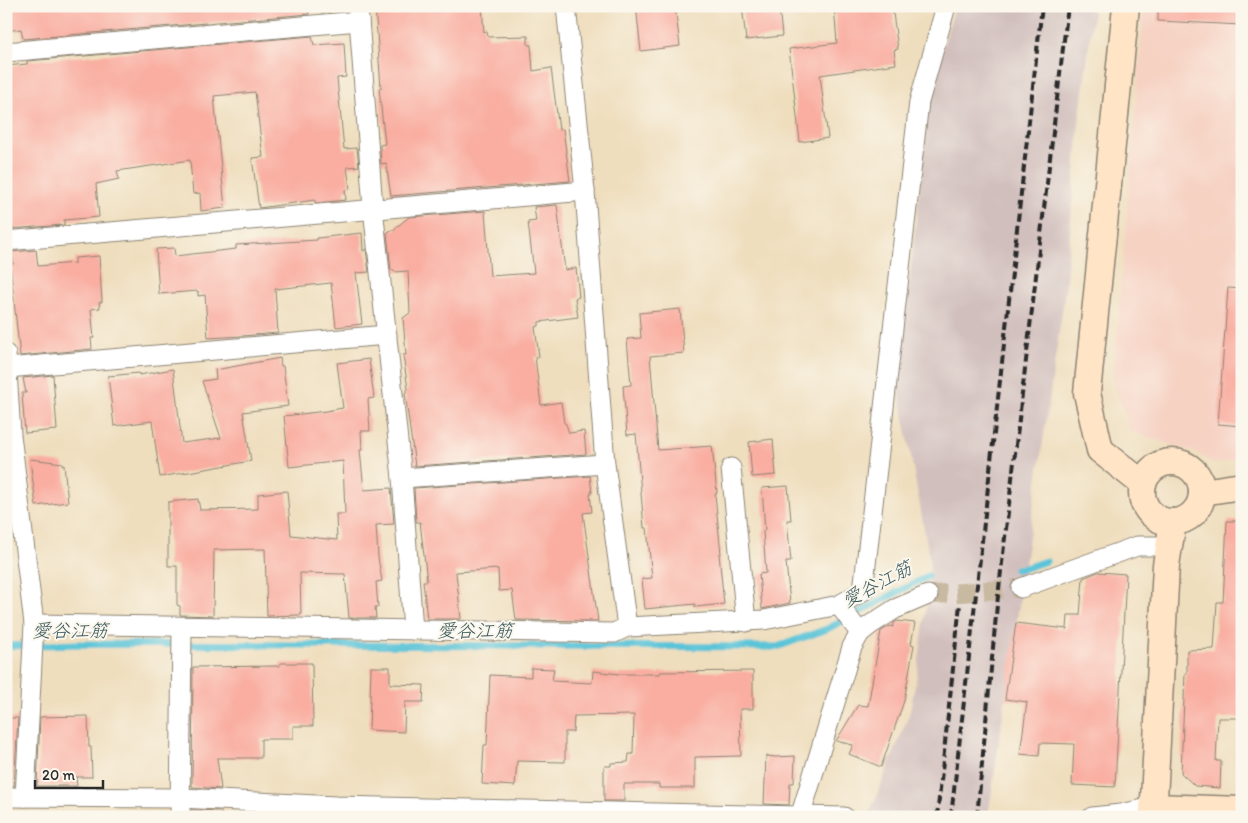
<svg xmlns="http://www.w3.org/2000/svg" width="1248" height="823" viewBox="0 0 1248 823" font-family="Itim,'Klee One',sans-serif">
<rect width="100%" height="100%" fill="#fbf7ec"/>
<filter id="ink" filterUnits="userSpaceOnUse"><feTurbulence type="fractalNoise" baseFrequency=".02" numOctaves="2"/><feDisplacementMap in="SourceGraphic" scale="10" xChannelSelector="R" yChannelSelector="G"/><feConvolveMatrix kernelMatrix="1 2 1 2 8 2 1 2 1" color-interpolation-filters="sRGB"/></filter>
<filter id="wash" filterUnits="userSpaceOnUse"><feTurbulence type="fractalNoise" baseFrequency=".0096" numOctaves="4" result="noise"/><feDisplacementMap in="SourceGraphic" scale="20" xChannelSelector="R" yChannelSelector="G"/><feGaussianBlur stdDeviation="1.12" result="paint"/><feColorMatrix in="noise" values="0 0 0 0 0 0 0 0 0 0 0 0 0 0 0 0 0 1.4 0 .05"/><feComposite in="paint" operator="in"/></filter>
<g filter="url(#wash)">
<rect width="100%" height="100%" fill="#efdebe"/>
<polygon fill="#f6d2c3" points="1144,6 1242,6 1242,458 1214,464 1195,452 1131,432 1113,381"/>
<polygon fill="#d1bfbd" points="955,6 1094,6 1079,123 1065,291 988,817 868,817 909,715 916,681 928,595 930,561 898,385 930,91"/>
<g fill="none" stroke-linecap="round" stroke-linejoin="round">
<g stroke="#5cc4d8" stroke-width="7">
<polyline points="1016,569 1025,568 1046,561"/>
<polyline points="6,646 78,644 777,647 827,629 928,576"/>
</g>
</g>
<g id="blocks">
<g fill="#f9aea1">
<polygon points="6,6 308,6 309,14 23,39 21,29 6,31"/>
<polygon points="375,6 482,6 484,32 487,31 488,37 528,36 528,45 531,45 533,71 551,68 559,130 563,129 570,181 391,196 386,163 381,164 380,145 385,144 379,88 381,88"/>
<polygon points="636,6 675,6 680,46 641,51"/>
<polygon points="742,6 779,6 782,36 746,40"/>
<polygon points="834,6 892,6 898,49 894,50 896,64 820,75 828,138 800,142 789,49 837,43"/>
<polygon points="1158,6 1242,6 1242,25 1158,21"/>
<polygon points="312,36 314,45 344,43 346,77 337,78 344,149 357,148 359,166 347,167 350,189 345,190 346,200 315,203 315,200 259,208 252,158 263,157 255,92 214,96 225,208 201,211 200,193 193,194 190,160 117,171 119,179 96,184 99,217 64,220 64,225 9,229 6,206 6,66 27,64 27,61"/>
<polygon points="557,205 565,270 576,268 579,297 575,298 578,317 539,322 539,326 535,327 539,357 535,357 541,405 561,402 564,423 566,424 569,433 584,431 586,454 415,466 405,393 408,389 403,355 406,355 403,318 410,313 408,271 395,272 394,270 391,270 387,233 391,230 395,230 395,228 409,217 485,211 490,276 534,273 528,222 536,221 534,207"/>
<polygon points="362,233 363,251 366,249 369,272 356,273 362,324 336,327 331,283 275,289 278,333 242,336 208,338 205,295 198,296 198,291 159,294 156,249 174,248 175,256 236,249 236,245 317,240 317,238"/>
<polygon points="36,250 38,266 75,263 75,258 99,256 102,302 99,302 100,308 91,309 94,338 91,338 92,349 20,356 10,264 13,264 13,261 12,252"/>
<polygon points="1228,288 1242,289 1242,426 1218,424"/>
<polygon points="680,309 684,353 650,356 658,450 712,446 717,493 715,494 721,554 719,554 724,604 695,607 695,604 645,609 642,579 652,578 647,528 644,528 636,434 627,435 623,386 631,385 627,339 641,338 639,313"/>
<polygon points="280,358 281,366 283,366 288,406 243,412 251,461 160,477 152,421 114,426 108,376 139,373 139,375 173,369 182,443 221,438 202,381 216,379 215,370"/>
<polygon points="369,359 374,398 368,399 370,431 361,431 362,450 360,450 364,490 391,488 394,524 376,525 378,557 382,581 376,582 378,607 375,607 376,618 349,618 345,574 300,573 301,615 267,616 265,549 214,550 213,616 180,615 180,606 177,605 177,566 168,566 168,502 198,499 200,510 258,509 258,494 287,491 291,535 337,540 336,514 345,514 343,461 289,467 284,416 326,411 343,408 337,363"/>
<polygon points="53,375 57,430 25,433 22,393 26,393 23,378"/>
<polygon points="773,439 776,475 752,477 749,442"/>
<polygon points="30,459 63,463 62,465 64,465 68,502 36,506"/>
<polygon points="590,476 592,493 590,493 592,512 583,513 598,621 516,620 512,590 499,591 498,569 456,572 461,619 427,619 423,581 427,581 420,522 416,522 414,488"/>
<polygon points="788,486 791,520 787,520 791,562 786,562 790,603 762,609 759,574 766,573 763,531 765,530 762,488"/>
<polygon points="1227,521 1242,521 1242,692 1241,718 1218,718 1216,761 1221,761 1220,788 1195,786 1181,773 1185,673 1187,673 1187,650 1214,649 1217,602 1223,602"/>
<polygon points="1098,572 1126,574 1115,787 1072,785 1074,744 1040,743 1039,756 1020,754 1027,702 1005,699 1016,623 1067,629 1068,615 1080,615 1083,578"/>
<polygon points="897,621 915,623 911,644 914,645 904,701 881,767 849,754 853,745 836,741 858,705 868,706 881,631 890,626 893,627 894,623"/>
<polygon points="280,663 312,663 313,726 293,726 293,739 261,739 261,758 217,758 221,789 192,787 193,667 280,666"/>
<polygon points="371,667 390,667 390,684 424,685 423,702 405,702 404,732 369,730"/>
<polygon points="531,668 554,669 552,681 592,683 593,671 619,674 660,674 660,672 753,671 753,709 740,709 741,756 695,757 695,788 659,788 659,784 624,784 624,801 604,801 604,766 611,766 611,763 628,762 629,754 633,754 634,715 574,716 573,732 565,732 565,762 517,761 515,786 482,784 484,745 487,745 490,675 531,677"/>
<polygon points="88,716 89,747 91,747 92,777 76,777 77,786 37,786 40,717"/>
<polygon points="6,718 18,718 14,786 6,786"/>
<polygon points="766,756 776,757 795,756 794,783 790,783 789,805 764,804"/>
<polygon points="191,810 221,811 221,817 191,817"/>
</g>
</g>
</g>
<g filter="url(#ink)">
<use href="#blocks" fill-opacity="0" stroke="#8d8474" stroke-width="1"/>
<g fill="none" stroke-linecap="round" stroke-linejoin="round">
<polyline stroke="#c8baa1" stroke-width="19" stroke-dasharray="19 9" stroke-linecap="butt" points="928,595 1021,588"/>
<g stroke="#8d8474" stroke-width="21">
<g id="street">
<polyline points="358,6 373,208 402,478 413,630"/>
<polyline points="566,6 585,191 605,464 627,627"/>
<polyline points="6,52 359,21"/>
<polyline points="6,241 585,191"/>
<polyline points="6,354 11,435 34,624 25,797"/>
<polyline points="7,368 387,335"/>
<polyline points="731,468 746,622"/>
<polyline points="402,478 605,464"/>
<polyline points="1021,588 1137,546 1169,546"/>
<polyline points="839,605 860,633"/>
<polyline points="34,624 614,633 627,627 764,620 839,605 863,591 919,102 946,6"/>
<polyline points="6,797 181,798 336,806 844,817"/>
<polyline points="180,817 182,627"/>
<polyline points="800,817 852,647 860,633 870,625 895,609 928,595"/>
<polyline points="1092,817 1121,814 1153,807"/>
</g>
</g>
<g stroke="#8d8474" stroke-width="29">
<g id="secondary">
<polyline points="1126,6 1087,393 1100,450 1143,484"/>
<circle cx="1172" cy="492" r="30"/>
<polyline points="1202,492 1242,486"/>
<polyline points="1153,807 1242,810"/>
<polyline points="1153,817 1155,780 1166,565 1173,522"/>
</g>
</g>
<use href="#street" stroke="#fff" stroke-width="19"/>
<use href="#secondary" stroke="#ffe4c6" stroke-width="26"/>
<g stroke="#2b2b2b" stroke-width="4" stroke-dasharray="8 4" stroke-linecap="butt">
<polyline points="937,817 960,604"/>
<polyline points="951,817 1042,6"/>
<polyline points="977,817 997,605 1068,6"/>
</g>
</g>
</g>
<g text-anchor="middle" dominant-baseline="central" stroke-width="4" stroke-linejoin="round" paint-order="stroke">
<g font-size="19" font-style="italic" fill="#3a595f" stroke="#fbf7ec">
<text transform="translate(877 584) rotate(-28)">愛谷江筋</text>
<text x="70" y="630">愛谷江筋</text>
<text x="475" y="630">愛谷江筋</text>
</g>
</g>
<rect width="1248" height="823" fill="none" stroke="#fbf7ec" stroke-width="25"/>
<path d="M35 780v8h68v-8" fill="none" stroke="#2b2b2b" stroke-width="2.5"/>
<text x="42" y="780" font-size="15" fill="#2b2b2b" stroke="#fbf7ec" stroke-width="4" paint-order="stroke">20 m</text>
</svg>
